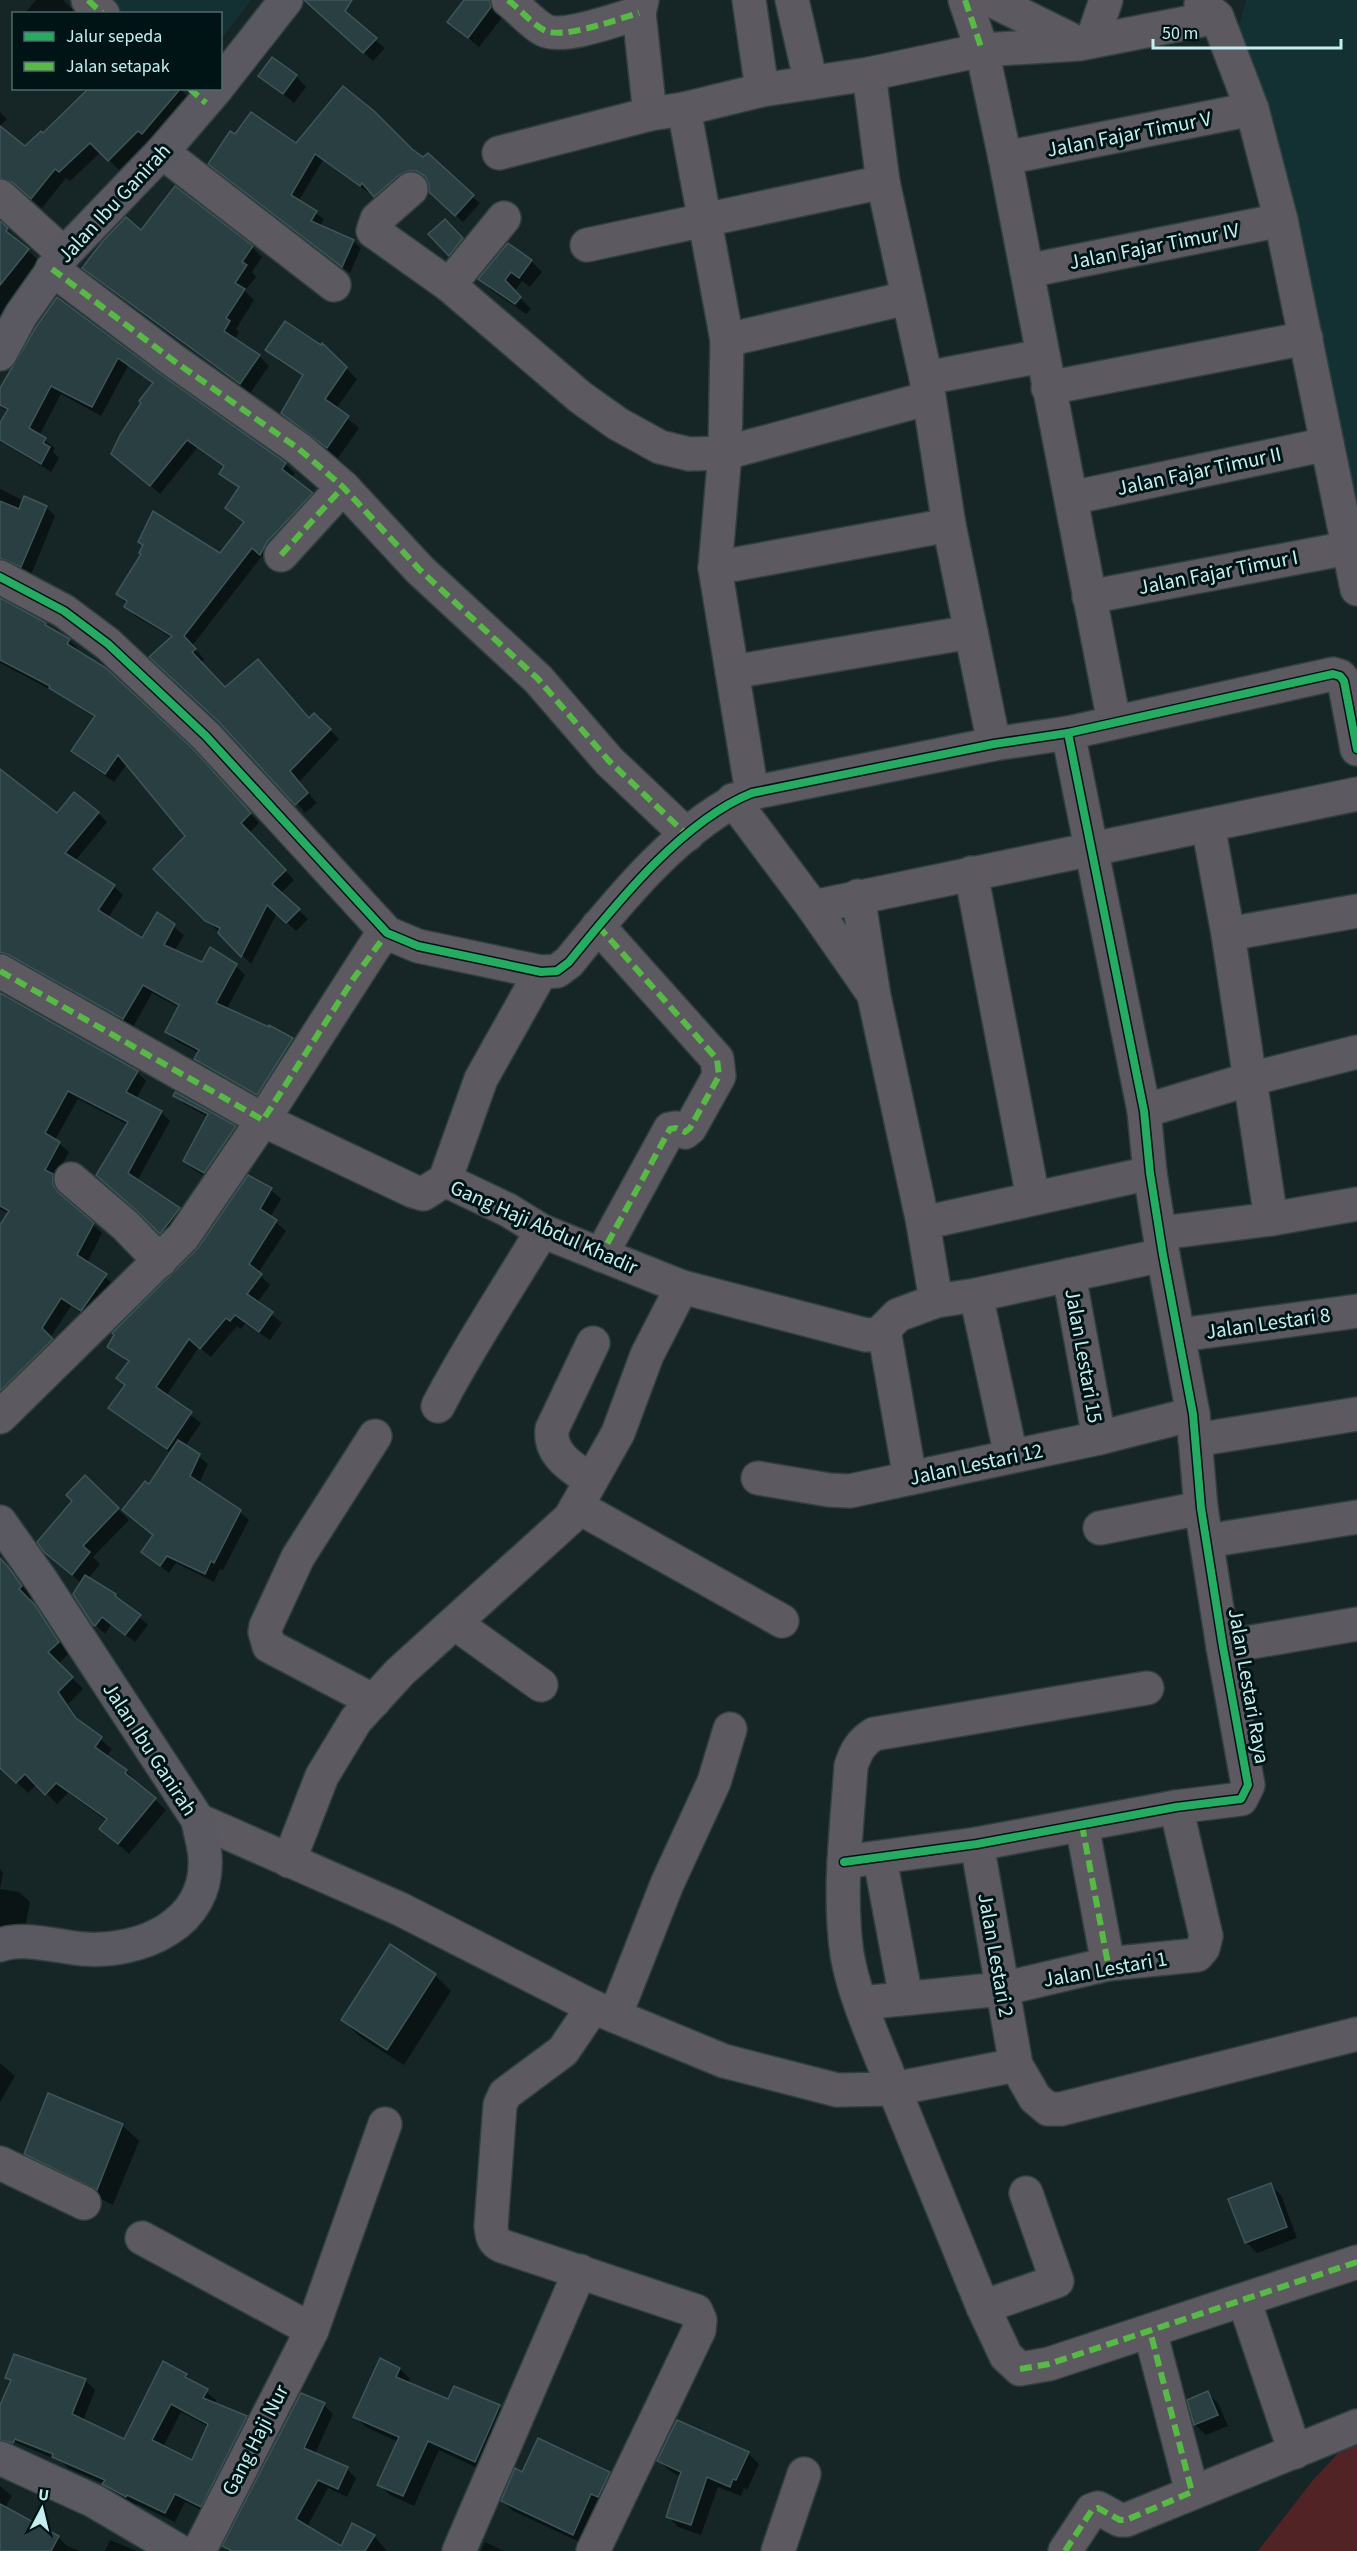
<svg xmlns="http://www.w3.org/2000/svg" width="1357" height="2551" viewBox="0 0 1357 2551" font-family="'Source Sans 3',sans-serif">
<rect width="100%" height="100%" fill="#162626"/>
<g fill="#133133">
<polygon points="100,0 251,0 221,39 220,14 116,13"/>
<polygon points="1246,0 1357,0 1357,540 1238,30"/>
</g>
<polygon fill="#522324" points="1357,2433 1357,2551 1258,2551 1313,2480"/>
<g fill="#0007" fill-rule="evenodd">
<polygon points="36,0 63,0 77,14 24,14"/>
<polygon points="306,0 327,0 385,48 373,61"/>
<polygon points="466,0 486,0 500,14 501,19 479,47 449,22"/>
<polygon points="260,76 296,76 306,87 294,103"/>
<polygon points="79,88 179,88 190,99 153,143 149,140 119,170 101,152 70,181 66,178 42,208 0,174 0,128 25,148 43,135 86,94"/>
<polygon points="0,112 7,119 0,126"/>
<polygon points="235,136 296,145 411,150 480,203 463,222 438,199 426,178 416,177 382,203 370,190 368,192 323,160 298,202 324,219 320,226 353,241 361,248 350,273 217,171"/>
<polygon points="444,221 467,244 455,259 430,234"/>
<polygon points="0,223 41,263 0,318"/>
<polygon points="142,232 252,247 262,257 252,272 256,277 245,291 254,300 236,329 239,332 234,340 259,356 269,366 250,393 94,278 84,268"/>
<polygon points="531,261 542,272 530,287 522,281 514,292 531,309 526,314 491,290 480,279"/>
<polygon points="58,299 162,378 285,464 295,473 291,478 321,503 270,563 262,556 192,646 204,659 201,663 225,689 310,719 330,730 339,739 299,782 317,803 305,813 172,638 135,616 118,594 220,555 244,523 227,508 240,489 221,474 225,467 197,448 160,494 113,454 153,384 128,366 101,416 61,394 39,436 55,448 53,452 59,458 51,472 0,441 0,426 8,412 0,406 0,392"/>
<polygon points="323,345 357,379 336,409 359,428 338,458 282,413 304,377 278,360 267,349 321,347"/>
<polygon points="0,489 24,501 46,507 55,516 31,575 0,570"/>
<polygon points="0,600 45,624 52,631 69,640 78,649 77,651 202,760 259,823 249,833 294,880 281,893 308,919 296,931 277,913 251,964 155,869 187,836 127,764 114,782 82,760 73,751 95,718 55,692 0,663"/>
<polygon points="0,771 58,815 98,813 107,822 75,861 114,886 123,895 108,918 143,940 157,914 184,935 174,952 202,964 210,949 236,966 245,975 226,1010 270,1027 292,1039 301,1049 266,1103 205,1068 195,1059 199,1053 176,1041 167,1032 180,1008 152,993 133,1027 0,964"/>
<polygon points="0,994 137,1072 146,1081 136,1099 161,1112 170,1121 137,1181 179,1210 188,1219 170,1242 107,1185 128,1125 78,1099 55,1140 69,1152 55,1178 62,1185 62,1195 66,1201 102,1233 87,1263 115,1285 90,1319 71,1306 50,1338 61,1349 0,1409 0,1228 9,1214 0,1209"/>
<polygon points="176,1094 235,1127 244,1137 214,1181 194,1170 184,1161 208,1117 184,1104"/>
<polygon points="249,1177 271,1190 281,1199 270,1217 286,1231 258,1273 270,1285 257,1303 282,1323 270,1340 245,1324 241,1329 237,1326 211,1357 199,1347 166,1396 201,1423 185,1446 208,1464 199,1484 240,1512 249,1520 223,1570 220,1569 214,1582 176,1563 169,1573 143,1552 155,1536 149,1486 171,1453 120,1417 110,1408 126,1386 118,1378 129,1363 109,1346 200,1249"/>
<polygon points="85,1477 129,1520 93,1557 100,1564 88,1579 115,1595 148,1625 135,1642 111,1624 105,1634 96,1625 74,1594 81,1583 57,1562 74,1501"/>
<polygon points="0,1561 20,1580 32,1598 29,1601 45,1617 69,1653 58,1664 83,1689 68,1704 82,1724 112,1749 106,1757 126,1771 166,1810 129,1854 101,1829 107,1821 68,1793 57,1804 37,1784 28,1793 0,1766"/>
<polygon points="0,1869 3,1873 0,1889 19,1892 30,1902 24,1933 0,1936"/>
<polygon points="435,1975 451,1991 404,2065 359,2036 343,2020"/>
<polygon points="0,2063 15,2076 0,2102"/>
<polygon points="122,2125 139,2141 113,2205 42,2169 26,2153"/>
<polygon points="1270,2185 1281,2195 1297,2238 1257,2253 1246,2242"/>
<polygon points="400,2369 410,2379 408,2384 449,2401 499,2406 509,2417 486,2472 439,2450 414,2506 390,2495 379,2484 398,2442 366,2427 355,2417"/>
<path d="M186,2375L216,2400L215,2404L246,2417L256,2427L211,2515L185,2502L175,2522L137,2504L136,2506L114,2493L105,2484L68,2468L62,2462L0,2436V2409L12,2382L7,2377L85,2380L95,2390L83,2421L124,2441ZM181,2412L209,2427L193,2462L163,2447Z"/>
<polygon points="1207,2393 1218,2403 1228,2426 1206,2435 1195,2425 1189,2400"/>
<polygon points="324,2405 333,2414 315,2454 347,2469 356,2478 347,2497 328,2488 307,2527 341,2550 374,2536 387,2551 229,2551 224,2546"/>
<polygon points="748,2453 759,2464 747,2490 744,2488 741,2496 718,2487 701,2535 678,2527 668,2516 681,2477 670,2471 659,2461"/>
<polygon points="609,2473 619,2483 584,2544 513,2511 503,2501 523,2474"/>
<polygon points="0,2486 12,2496 0,2516"/>
<polygon points="58,2537 67,2546 80,2551 10,2551"/>
<polygon points="110,2540 137,2551 105,2551"/>
<polygon points="485,2542 504,2551 481,2551"/>
</g>
<g fill="#2a3f42" stroke="#3e555a" stroke-width="1.5" fill-rule="evenodd">
<polygon points="304,0 352,0 345,11 377,38 363,53"/>
<polygon points="464,0 490,0 491,7 468,38 447,22"/>
<polygon points="272,57 297,75 283,94 258,76"/>
<polygon points="343,86 374,111 412,149 423,157 428,153 474,195 455,216 429,192 429,185 425,176 417,171 408,171 399,175 374,197 362,183 360,186 315,154 291,195 317,211 311,221 354,240 342,267 208,164 230,131 235,134 251,112 296,143"/>
<polygon points="89,88 181,88 142,134 138,131 108,161 90,143 59,172 55,169 31,199 12,182 0,178 0,126 25,146 41,131 43,133"/>
<polygon points="175,186 253,246 242,262 247,265 235,283 245,289 226,318 230,321 224,331 260,355 240,384 82,268 102,242 126,217 141,230"/>
<polygon points="445,219 463,238 449,256 428,234"/>
<polygon points="0,221 8,228 6,231 29,249 0,285"/>
<polygon points="508,243 532,260 519,278 511,272 505,280 521,297 515,304 478,279"/>
<polygon points="57,297 163,376 286,463 282,469 313,493 267,542 260,555 252,548 184,636 196,649 192,652 225,687 258,659 309,718 314,713 331,729 290,771 308,793 295,805 219,722 149,657 172,636 124,607 127,601 116,594 141,554 139,553 143,545 138,542 153,511 220,553 244,522 225,508 239,487 219,474 224,466 187,440 150,486 111,454 120,435 141,403 139,401 153,383 118,358 92,407 51,386 29,428 46,438 43,443 50,447 41,464 0,440 0,423 8,409 0,405 0,388 36,327"/>
<polygon points="285,321 321,345 322,343 347,367 325,399 349,416 327,448 281,413 303,375 265,350"/>
<polygon points="24,496 47,506 21,567 0,558 0,501 19,509"/>
<polygon points="0,598 46,623 45,625 70,639 67,644 106,668 193,749 251,813 241,823 286,870 272,884 300,909 286,923 267,905 241,957 218,933 220,928 205,921 153,869 185,836 118,755 105,774 71,751 95,716 49,688 50,686 0,660"/>
<polygon points="0,769 57,813 74,792 99,812 65,853 115,885 98,910 142,938 157,912 175,924 164,945 202,962 210,947 237,964 216,1003 269,1027 269,1025 293,1038 257,1095 194,1059 199,1050 165,1032 179,1005 143,985 123,1019 9,955 0,952"/>
<polygon points="0,993 138,1071 126,1092 162,1111 128,1173 180,1208 160,1234 137,1211 96,1175 128,1122 68,1091 45,1133 60,1142 45,1170 53,1174 53,1185 59,1193 94,1223 77,1255 107,1274 81,1311 61,1298 42,1328 53,1339 0,1391 0,1225 9,1211 0,1206"/>
<polygon points="175,1092 236,1126 204,1173 183,1161 208,1114 173,1096"/>
<polygon points="248,1175 272,1188 260,1209 277,1220 249,1264 262,1274 247,1294 273,1312 259,1332 235,1315 230,1321 226,1318 200,1349 189,1339 156,1387 192,1412 167,1449 108,1408 125,1385 116,1378 129,1361 107,1347 114,1335 112,1333 198,1248"/>
<polygon points="178,1440 200,1454 190,1476 241,1510 214,1563 211,1561 205,1574 167,1556 160,1566 141,1552 153,1535 122,1510 145,1481 149,1484"/>
<polygon points="85,1475 119,1508 83,1546 90,1552 72,1575 44,1552 37,1542 72,1501 66,1495"/>
<polygon points="0,1558 9,1568 22,1586 19,1589 35,1605 59,1642 48,1652 73,1677 58,1692 76,1718 102,1737 95,1747 127,1770 125,1773 156,1798 118,1844 99,1829 107,1819 56,1783 45,1795 25,1774 16,1783 0,1768"/>
<polygon points="85,1575 116,1594 115,1596 141,1615 125,1635 102,1617 95,1626 93,1625 73,1594"/>
<polygon points="390,1944 436,1974 387,2050 341,2020"/>
<polygon points="48,2093 123,2124 97,2190 24,2154"/>
<polygon points="1271,2183 1287,2227 1245,2243 1228,2199"/>
<path d="M14,2354L86,2379L72,2414L124,2439L163,2361L187,2374L185,2377L208,2389L203,2398L247,2416L201,2507L175,2494L165,2513L127,2495L126,2497L102,2484L105,2480L52,2457L53,2454L15,2439L13,2443L0,2440V2405L11,2380L5,2378ZM171,2404L208,2424L192,2460L152,2440Z"/>
<polygon points="380,2358 400,2368 396,2377 448,2399 454,2386 500,2405 475,2462 428,2441 403,2496 377,2485 399,2437 353,2417"/>
<polygon points="1208,2391 1218,2415 1194,2425 1187,2400"/>
<polygon points="301,2393 325,2403 304,2448 348,2467 338,2489 318,2480 296,2519 341,2546 352,2523 375,2535 365,2551 232,2551 222,2546"/>
<polygon points="677,2420 749,2452 736,2480 733,2479 730,2487 707,2477 691,2525 666,2517 681,2472 657,2461"/>
<polygon points="538,2438 610,2472 598,2497 591,2494 573,2535 501,2501 515,2468 522,2472"/>
<polygon points="0,2504 59,2536 51,2551 0,2551"/>
</g>
<g fill="none" stroke-linecap="round" stroke-linejoin="round">
<g stroke="#304041" stroke-width="36">
<g id="minor">
<polyline points="88,0 103,14"/>
<path d="M508,0C520,9 531,23 544,30C563,40 617,19 639,13"/>
<polyline points="642,0 639,13 650,114"/>
<polyline points="749,0 762,90"/>
<polyline points="792,0 811,83"/>
<polyline points="965,0 982,50 1005,158 1114,722"/>
<polyline points="991,0 1078,43"/>
<polyline points="1201,4 1217,17 1252,109 1281,220 1357,589"/>
<polyline points="1092,41 1106,0"/>
<polyline points="869,74 883,182 926,378 949,525 994,744"/>
<polyline points="684,109 727,340 725,453 715,568 752,793"/>
<polyline points="162,152 334,285"/>
<polyline points="499,153 650,114 684,109 762,90 869,74 982,50 1079,44 1217,17"/>
<polyline points="1005,158 1252,109"/>
<polyline points="411,189 377,219 373,231 449,285 580,397 618,424 660,447 689,454 725,453 929,398"/>
<polyline points="0,196 64,254"/>
<polyline points="587,245 883,182"/>
<polyline points="52,269 174,361 299,449 343,487 420,570 538,679 609,761 687,835"/>
<polyline points="1027,271 1281,220"/>
<polyline points="449,285 504,218"/>
<polyline points="727,340 907,298"/>
<polyline points="926,378 1042,356"/>
<polyline points="1048,388 1306,338"/>
<polyline points="1071,498 1327,444"/>
<polyline points="281,555 343,487"/>
<polyline points="715,568 949,525"/>
<path d="M0,577L64,611L108,644L206,736L387,933L418,946L541,972L557,971L569,962C616,904 682,821 752,793L994,744L1068,733L1333,674L1340,676L1344,681L1357,749"/>
<polyline points="1089,597 1348,548"/>
<polyline points="732,672 971,632"/>
<polyline points="733,800 813,907 870,989"/>
<polyline points="1208,825 1228,934 1271,1219"/>
<polyline points="971,873 1033,1198"/>
<polyline points="858,896 874,996 923,1223 936,1301"/>
<polyline points="813,907 1357,794"/>
<polyline points="598,926 717,1059 719,1076 690,1128 685,1132 676,1128 670,1129 601,1255"/>
<polyline points="1228,934 1357,911"/>
<polyline points="0,971 263,1120 413,1191 423,1194 445,1180 508,1210 542,1231 682,1287 866,1335 879,1334 898,1315 936,1301 976,1295 1163,1255"/>
<polyline points="1144,1111 1250,1079 1357,1052"/>
<polyline points="71,1179 125,1225 160,1261"/>
<polyline points="445,1180 481,1079 541,972"/>
<polyline points="923,1223 1150,1173"/>
<polyline points="1161,1233 1271,1219 1357,1204"/>
<polyline points="1069,1275 1099,1438"/>
<polyline points="976,1295 1011,1456"/>
<polyline points="884,1330 910,1478"/>
<polyline points="1180,1335 1357,1311"/>
<path d="M438,1406C469,1346 507,1290 542,1231"/>
<polyline points="0,1417 183,1237 263,1120 376,944 387,933"/>
<polyline points="1195,1440 1357,1414"/>
<polyline points="758,1478 829,1490 850,1491 1099,1438 1193,1414"/>
<path d="M590,1480C572,1467 549,1455 552,1429L593,1343"/>
<polyline points="578,1507 782,1621"/>
<polyline points="1100,1528 1201,1508"/>
<polyline points="1207,1541 1357,1517"/>
<polyline points="456,1624 541,1685"/>
<polyline points="1223,1647 1357,1624"/>
<polyline points="374,1701 269,1646 265,1632 266,1626 298,1557 375,1436"/>
<path d="M198,1820L400,1909L593,2007L724,2061L837,2090L894,2089C878,2048 854,1997 847,1954C838,1892 847,1828 851,1766C856,1751 861,1742 874,1734L1147,1688"/>
<polyline points="1082,1825 1108,1964"/>
<polyline points="977,1844 1016,2065 1035,2098 1048,2109 1061,2109 1357,2034"/>
<polyline points="880,1859 906,1998"/>
<polyline points="289,1861 322,1776 356,1720 400,1672 570,1518 618,1433 647,1355 682,1287"/>
<polyline points="844,1862 977,1844 1176,1807 1241,1799 1248,1785 1223,1647 1201,1508 1193,1414 1163,1255 1150,1173 1144,1111 1068,733"/>
<polyline points="861,2003 1002,1989 1108,1964 1197,1955 1203,1948 1206,1936 1176,1807"/>
<polyline points="615,2016 667,1884 714,1782 730,1729"/>
<polyline points="1016,2065 894,2089 983,2307 1006,2356 1020,2369 1049,2364 1357,2262"/>
<polyline points="0,2163 84,2203"/>
<polyline points="142,2238 312,2330"/>
<polyline points="1244,2300 1295,2452"/>
<polyline points="983,2307 1057,2281 1026,2193"/>
<polyline points="1150,2331 1192,2492"/>
<polyline points="199,2551 312,2330 385,2124"/>
<polyline points="459,2551 580,2271"/>
<path d="M593,2551L699,2330L700,2320L696,2311L502,2246C493,2242 492,2236 491,2226L500,2105L505,2094L563,2051L593,2007"/>
<polyline points="778,2551 804,2474"/>
<polyline points="1065,2551 1092,2510 1098,2508 1120,2520 1126,2520 1357,2426"/>
</g>
</g>
<g stroke="#304041" stroke-width="36">
<g id="major">
<polyline points="220,84 286,0"/>
<polyline points="0,354 21,315 64,254 162,152 217,88"/>
<path d="M0,1522L41,1580L198,1820C200,1832 204,1844 205,1856C210,1925 140,1953 83,1949C57,1947 25,1936 0,1945"/>
<polyline points="0,2458 94,2501 179,2551"/>
</g>
</g>
<use href="#minor" stroke="#5d5961" stroke-width="33"/>
<use href="#major" stroke="#5a5962" stroke-width="33"/>
<g stroke="#58b947" stroke-width="6" stroke-dasharray="12 6" stroke-linecap="butt">
<polyline points="88,0 103,14"/>
<path d="M508,0C520,9 531,23 544,30C563,40 617,19 639,13"/>
<polyline points="965,0 982,50"/>
<polyline points="189,88 206,103"/>
<polyline points="52,269 174,361 299,449 343,487 420,570 538,679 609,761 687,835"/>
<polyline points="281,555 343,487"/>
<polyline points="598,926 717,1059 719,1076 690,1128 685,1132 676,1128 670,1129 601,1255"/>
<polyline points="0,971 263,1120 354,978 387,933"/>
<polyline points="1082,1825 1108,1964"/>
<polyline points="1020,2369 1049,2364 1357,2262"/>
<polyline points="1065,2551 1092,2510 1098,2508 1120,2520 1126,2520 1192,2492 1150,2331"/>
</g>
<g stroke="#001415" stroke-width="11">
<g id="cycleway">
<path d="M0,577L64,611L108,644L206,736L387,933L418,946L541,972L557,971L569,962C616,904 682,821 752,793L994,744L1068,733L1333,674L1340,676L1344,681L1357,749"/>
<polyline points="844,1862 977,1844 1176,1807 1241,1799 1248,1785 1223,1647 1201,1508 1193,1414 1163,1255 1150,1173 1144,1111 1068,733"/>
</g>
</g>
<use href="#cycleway" stroke="#26ab63" stroke-width="8"/>
</g>
<g text-anchor="middle" dominant-baseline="central" stroke-width="6" stroke-linejoin="round" paint-order="stroke">
<g font-size="21" fill="#c5eef0" stroke="#001415">
<text transform="translate(1129 134) rotate(-11)">Jalan Fajar Timur V</text>
<text transform="translate(114 203) rotate(-47)">Jalan Ibu Ganirah</text>
<text transform="translate(1154 246) rotate(-11)">Jalan Fajar Timur IV</text>
<text transform="translate(1199 471) rotate(-12)">Jalan Fajar Timur II</text>
<text transform="translate(1218 572) rotate(-11)">Jalan Fajar Timur I</text>
<text transform="translate(544 1227) rotate(24)">Gang Haji Abdul Khadir</text>
<text transform="translate(1268 1323) rotate(-8)">Jalan Lestari 8</text>
<text transform="translate(1084 1356) rotate(80)">Jalan Lestari 15</text>
<text transform="translate(976 1464) rotate(-12)">Jalan Lestari 12</text>
<text transform="translate(1249 1686) rotate(80)">Jalan Lestari Raya</text>
<text transform="translate(150 1749) rotate(57)">Jalan Ibu Ganirah</text>
<text transform="translate(996 1955) rotate(80)">Jalan Lestari 2</text>
<text transform="translate(1105 1969) rotate(-10)">Jalan Lestari 1</text>
<text transform="translate(255 2440) rotate(-63)">Gang Haji Nur</text>
</g>
</g>
<rect x="12" y="12" width="210" height="78" fill="#001415" stroke="#4f6b6d" stroke-width="1.5"/>
<rect x="24" y="32" width="30" height="9" fill="#26ab63" stroke="#4f6b6d" stroke-width="1.5"/>
<text x="66" y="42" font-size="18" fill="#c5eef0">Jalur sepeda</text>
<rect x="24" y="62" width="30" height="9" fill="#58b947" stroke="#4f6b6d" stroke-width="1.5"/>
<text x="66" y="72" font-size="18" fill="#c5eef0">Jalan setapak</text>
<g transform="translate(42 2509) rotate(7)" stroke="#001415" stroke-width="4.5" paint-order="stroke">
<path d="M0-4.5L10 22L0 15L-10 22Z" fill="#c5eef0"/>
<text y="-9" font-size="16" font-weight="bold" text-anchor="middle" fill="#c5eef0">U</text>
</g>
<path d="M1153 39v9h188v-9" fill="none" stroke="#c5eef0" stroke-width="3"/>
<text x="1162" y="39" font-size="18" fill="#c5eef0" stroke="#001415" stroke-width="4.5" paint-order="stroke">50 m</text>
</svg>
